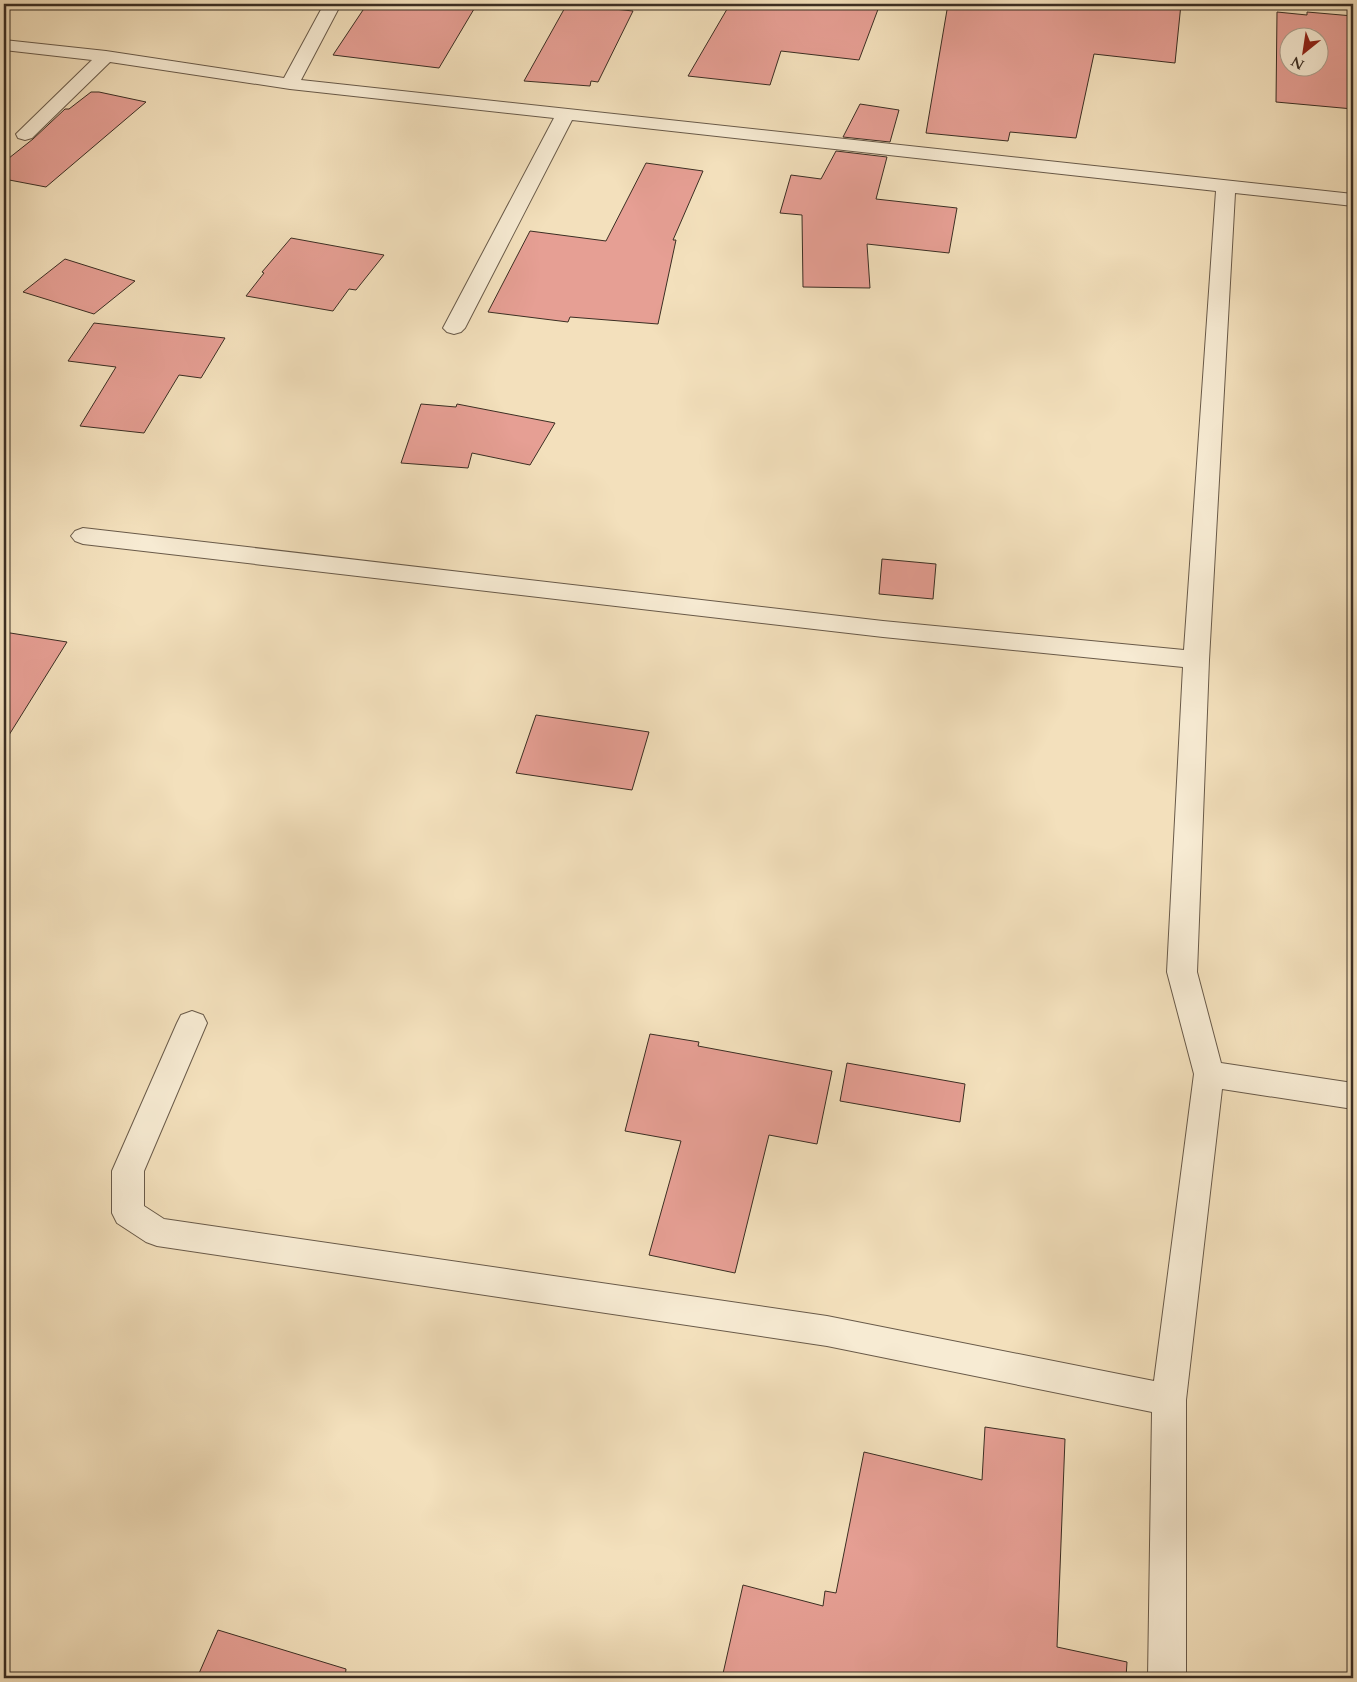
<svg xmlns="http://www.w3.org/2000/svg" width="1357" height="1682" viewBox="0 0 1357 1682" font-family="Cardo,serif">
<rect width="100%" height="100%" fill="#f3e0bc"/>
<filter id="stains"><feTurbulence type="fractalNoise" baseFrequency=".004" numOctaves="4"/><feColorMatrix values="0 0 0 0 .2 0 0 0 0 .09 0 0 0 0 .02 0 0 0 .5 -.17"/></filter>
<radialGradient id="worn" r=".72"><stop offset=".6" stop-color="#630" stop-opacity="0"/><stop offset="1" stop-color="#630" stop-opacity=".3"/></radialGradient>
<g fill="#e69f94" stroke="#3b2e23" fill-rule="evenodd">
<polygon points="367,4 477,4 439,68 333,55"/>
<polygon points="567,4 633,11 598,82 591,81 590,86 524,81"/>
<polygon points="730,4 880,4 859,60 781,51 770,85 688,76"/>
<polygon points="948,4 1181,4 1175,63 1094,54 1076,138 1010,132 1008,141 926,133"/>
<path d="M1277,12L1307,15V12L1353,16V109L1276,102ZM1290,38H1320V68H1290Z"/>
<polygon points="91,92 99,92 146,102 46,187 4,179 4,162 33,139 65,109 69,109"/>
<polygon points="860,104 899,110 890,142 843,137"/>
<polygon points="836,151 887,157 876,199 957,208 949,253 867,244 870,288 803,287 802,215 780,213 791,175 821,179"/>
<polygon points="646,163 703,171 673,240 676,240 658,324 570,317 568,322 488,312 530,231 606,241"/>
<polygon points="291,238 384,255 356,290 349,289 333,311 246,296 264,273 262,272"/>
<polygon points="65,259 135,281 94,314 23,292"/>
<polygon points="94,323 225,338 201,378 179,375 144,433 80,426 116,367 68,361"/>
<polygon points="421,404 456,407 457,404 555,423 530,465 472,453 468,468 401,463"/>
<polygon points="882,559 936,564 933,599 879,594"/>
<polygon points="4,632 67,642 4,743"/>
<polygon points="536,715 649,732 632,790 516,773"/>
<polygon points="650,1034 699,1042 698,1046 832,1071 817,1144 769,1135 735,1273 649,1255 681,1141 625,1131"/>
<polygon points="847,1063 965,1084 960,1122 840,1101"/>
<polygon points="985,1427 1065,1439 1057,1647 1127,1662 1126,1678 722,1678 743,1585 823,1606 825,1591 836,1593 864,1452 982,1480"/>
<polygon points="218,1630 346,1669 345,1678 197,1678"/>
</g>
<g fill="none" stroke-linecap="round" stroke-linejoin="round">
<g stroke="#695a49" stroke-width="2">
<polygon id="minor" points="324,4 341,4 301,80 1353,194 1353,206 1235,193 1209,660 1197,972 1221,1063 1353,1083 1353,1109 1222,1089 1186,1400 1186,1678 1148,1678 1152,1412 827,1346 157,1246 146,1242 117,1223 112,1213 112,1171 177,1023 181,1015 192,1011 203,1015 207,1023 144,1171 144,1206 164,1219 827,1316 1154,1381 1194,1074 1167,972 1183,667 883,637 83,544 75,541 71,536 75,531 83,528 883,621 1184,650 1216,191 572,120 465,328 461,332 454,334 447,332 443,328 554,118 290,89 110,62 32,138 25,140 18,138 16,134 92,60 4,50 4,40 106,51 284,78"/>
</g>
<use href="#minor" fill="#f7ebd3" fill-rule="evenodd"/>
</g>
<rect width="1357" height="1682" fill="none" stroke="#f3e0bc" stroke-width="20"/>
<rect x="5" y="5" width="1347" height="1672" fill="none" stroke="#3b2e23" stroke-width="2.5"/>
<rect x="10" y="10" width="1337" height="1662" fill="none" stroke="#3b2e23"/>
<g transform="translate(1304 52) rotate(210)"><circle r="24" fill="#f7ebd3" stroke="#ac9f8d"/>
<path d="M0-4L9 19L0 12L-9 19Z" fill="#8f2418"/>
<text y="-8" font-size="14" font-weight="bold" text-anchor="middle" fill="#3b2e23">N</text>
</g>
<rect width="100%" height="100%" filter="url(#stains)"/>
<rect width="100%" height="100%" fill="url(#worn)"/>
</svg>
